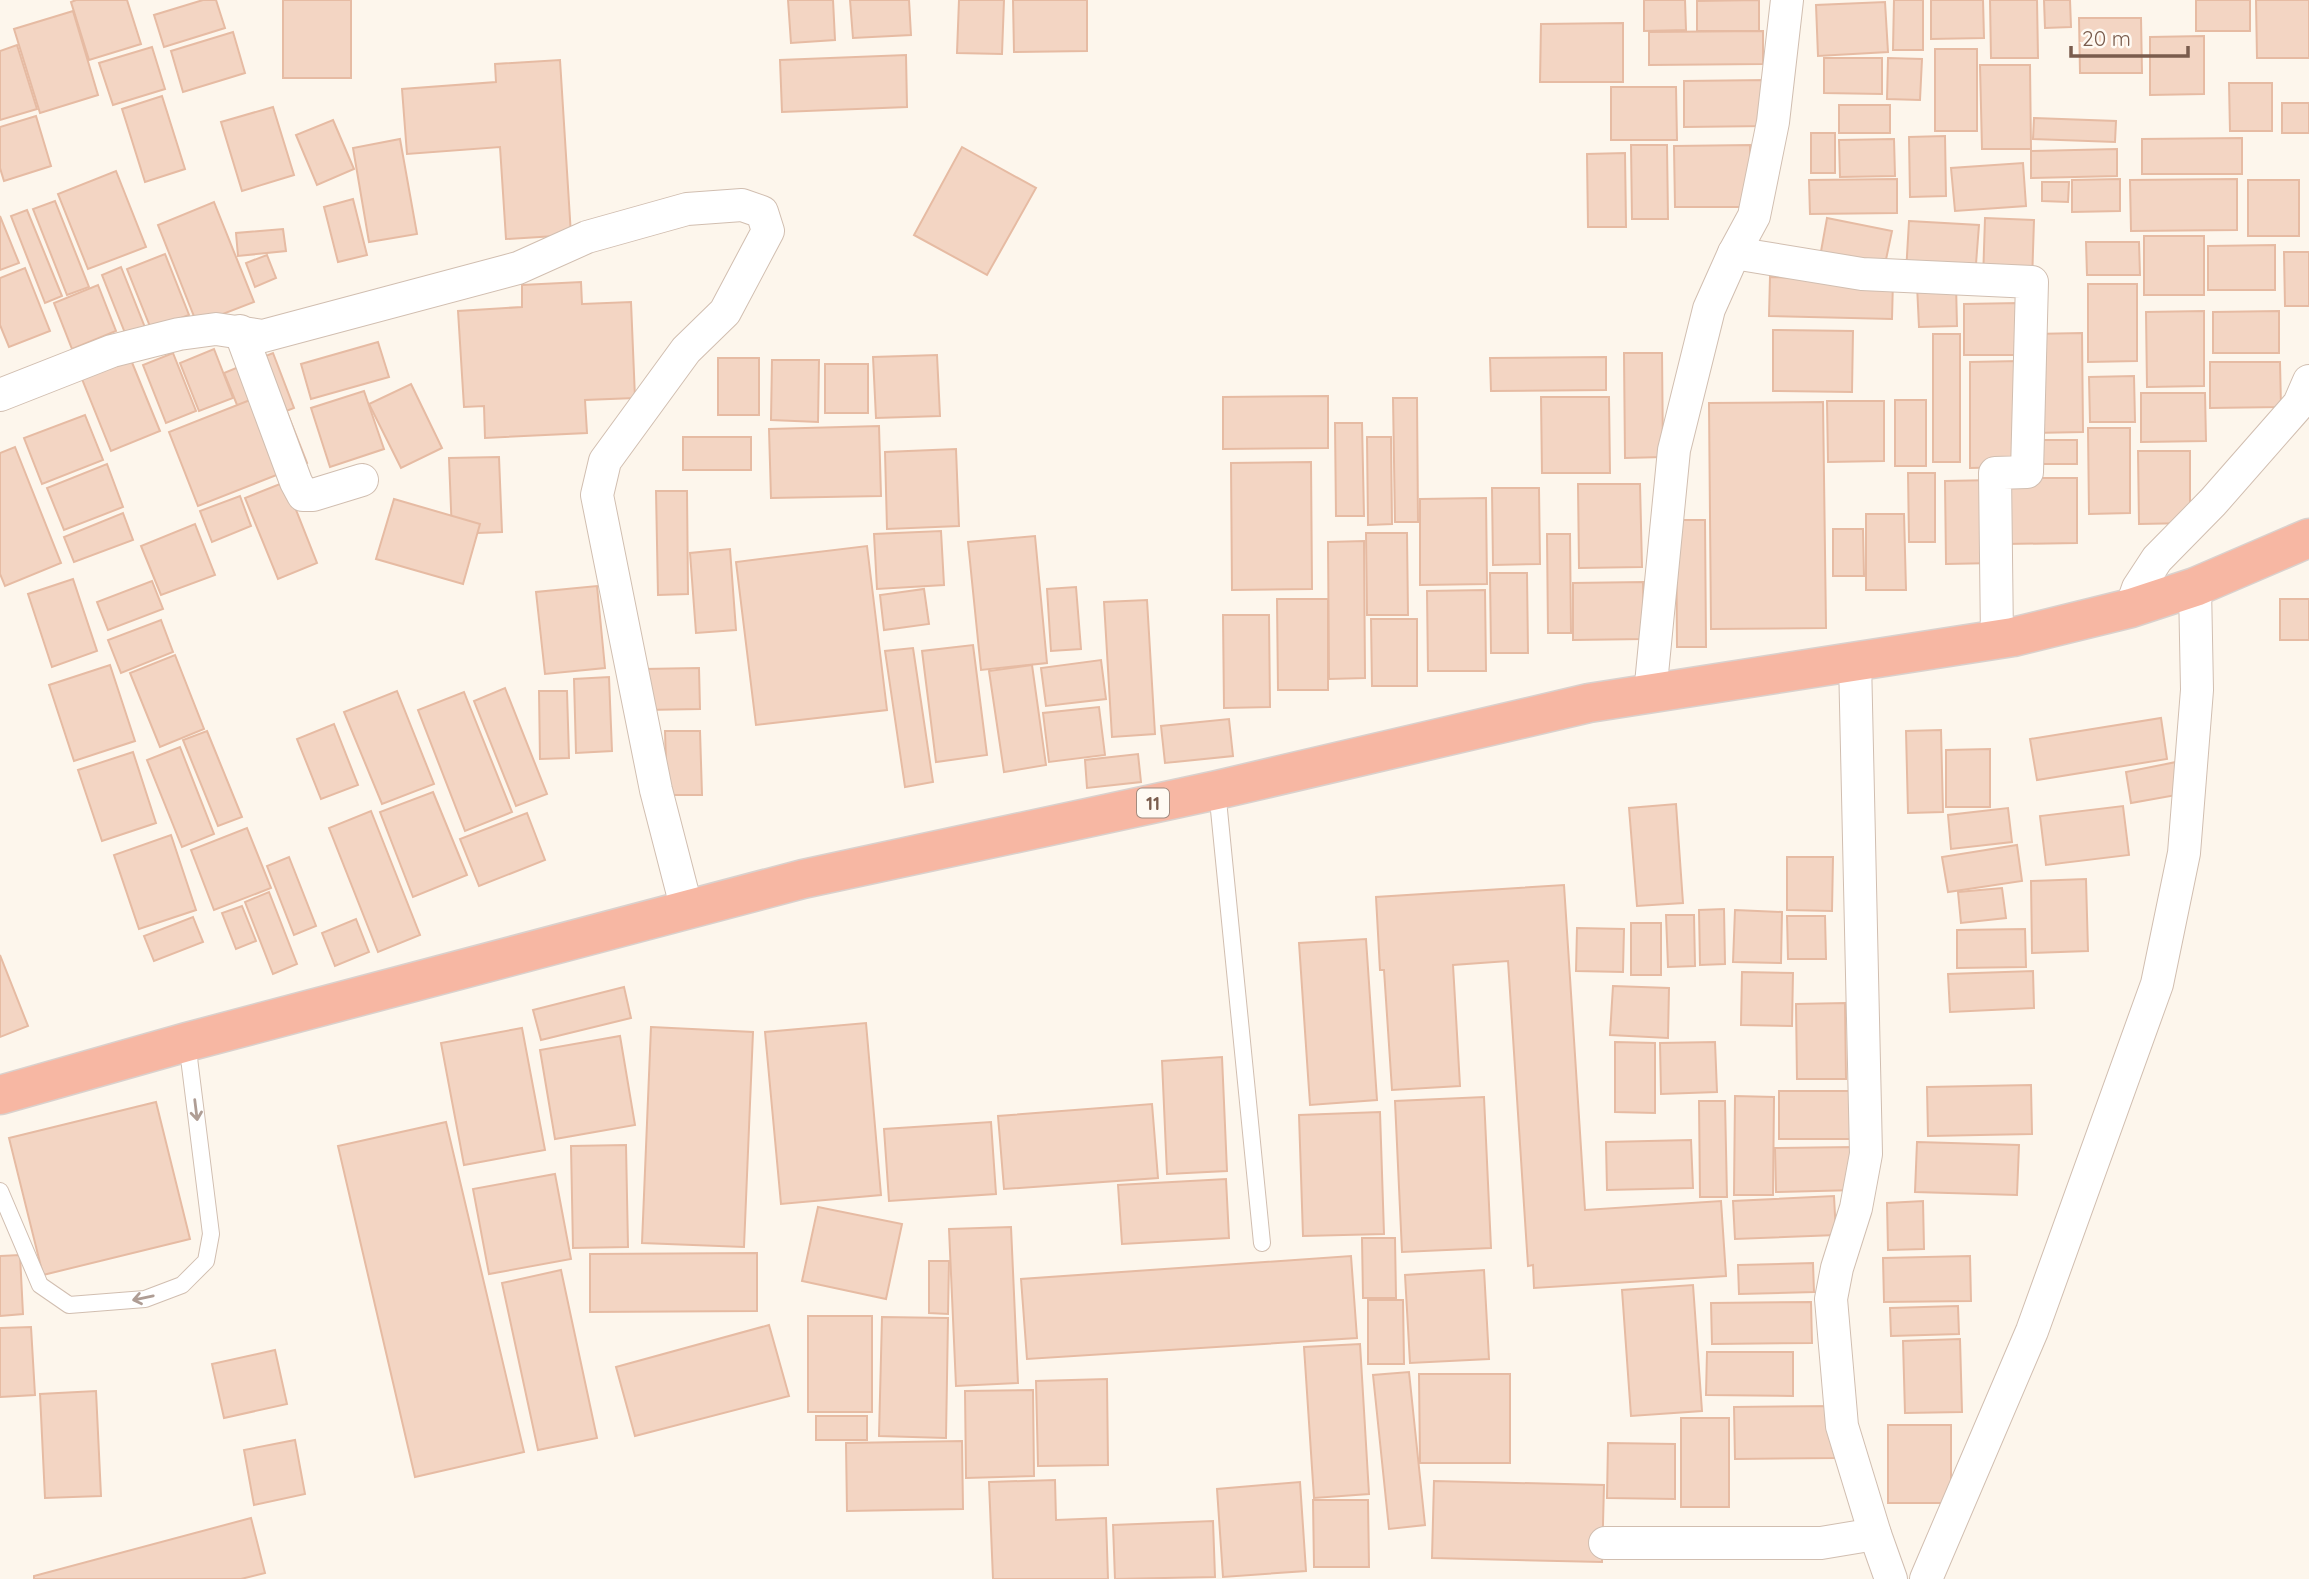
<svg xmlns="http://www.w3.org/2000/svg" width="2309" height="1579" viewBox="0 0 2309 1579" font-family="Quicksand,sans-serif">
<rect width="100%" height="100%" fill="#fdf6ec"/>
<g fill="#f3d5c3" stroke="#e6bba3" stroke-width="2">
<polygon points="76,0 127,0 141,44 89,60 71,2"/>
<polygon points="203,0 216,0 225,28 164,47 154,15"/>
<rect x="283" y="0" width="68" height="78"/>
<polygon points="788,0 833,0 835,40 791,43"/>
<polygon points="850,0 909,0 911,35 853,38"/>
<polygon points="959,0 1004,0 1002,54 957,53"/>
<polygon points="1013,0 1087,0 1087,51 1014,52"/>
<polygon points="1644,0 1685,0 1686,30 1644,31"/>
<polygon points="1759,0 1759,31 1697,31 1697,1"/>
<polygon points="1894,0 1923,0 1923,50 1893,50"/>
<polygon points="1931,0 1983,0 1984,38 1931,39"/>
<polygon points="1990,0 2037,0 2038,58 1991,58"/>
<polygon points="2044,0 2070,0 2071,27 2045,28"/>
<rect x="2196" y="0" width="54" height="31"/>
<polygon points="2256,0 2309,0 2309,58 2257,58"/>
<polygon points="1885,2 1888,52 1818,56 1816,5"/>
<polygon points="73,11 98,95 40,113 14,29"/>
<polygon points="2079,18 2141,18 2142,73 2080,73"/>
<polygon points="1623,23 1623,82 1540,82 1541,24"/>
<polygon points="1763,31 1763,64 1649,65 1649,32"/>
<polygon points="233,32 245,73 183,92 171,51"/>
<polygon points="2204,36 2204,94 2150,95 2150,37"/>
<polygon points="17,45 37,109 0,120 0,51"/>
<polygon points="152,47 165,89 113,105 99,63"/>
<rect x="1935" y="49" width="42" height="82"/>
<polygon points="906,55 907,107 782,112 780,60"/>
<polygon points="1824,58 1882,58 1882,94 1824,93"/>
<polygon points="1888,58 1922,59 1920,100 1887,99"/>
<polygon points="560,60 571,235 506,239 500,147 407,154 402,89 496,82 495,64"/>
<polygon points="1980,65 2030,65 2031,149 1982,149"/>
<polygon points="1767,80 1767,126 1684,127 1684,81"/>
<polygon points="2229,83 2272,83 2272,131 2230,131"/>
<polygon points="1611,87 1676,87 1677,140 1611,140"/>
<polygon points="162,96 185,169 145,182 122,109"/>
<rect x="2282" y="103" width="27" height="30"/>
<rect x="1839" y="105" width="51" height="28"/>
<polygon points="273,107 294,175 242,191 221,122"/>
<polygon points="36,116 51,166 4,181 0,168 0,127"/>
<polygon points="2034,118 2116,121 2115,142 2033,139"/>
<polygon points="333,120 354,169 317,185 296,135"/>
<rect x="1811" y="133" width="24" height="40"/>
<polygon points="1945,136 1946,196 1910,197 1909,137"/>
<polygon points="2242,138 2242,174 2142,174 2142,139"/>
<polygon points="400,139 417,234 369,242 353,148"/>
<polygon points="1894,139 1895,176 1840,177 1839,140"/>
<polygon points="1631,145 1667,145 1668,219 1632,219"/>
<polygon points="1750,145 1751,207 1675,207 1674,146"/>
<polygon points="962,147 1036,188 987,275 914,235"/>
<polygon points="2117,149 2117,176 2031,178 2031,151"/>
<polygon points="1625,153 1626,227 1588,227 1587,154"/>
<polygon points="2023,163 2026,206 1955,211 1951,168"/>
<polygon points="116,171 146,247 88,269 58,194"/>
<polygon points="1897,179 1897,213 1810,214 1809,180"/>
<polygon points="2120,179 2120,211 2072,212 2072,180"/>
<polygon points="2237,179 2237,230 2131,231 2130,180"/>
<rect x="2248" y="180" width="51" height="56"/>
<polygon points="2042,182 2069,182 2068,202 2042,201"/>
<polygon points="353,199 367,255 338,262 324,207"/>
<polygon points="55,201 89,287 67,295 33,209"/>
<polygon points="214,202 254,302 197,324 158,225"/>
<polygon points="27,210 62,296 45,303 11,216"/>
<polygon points="0,216 19,263 0,270"/>
<polygon points="1827,218 1892,231 1884,269 1820,257"/>
<polygon points="1985,218 2034,220 2032,282 1983,280"/>
<polygon points="1909,221 1979,225 1975,277 1906,273"/>
<polygon points="283,229 286,251 238,256 236,233"/>
<rect x="2144" y="236" width="60" height="59"/>
<polygon points="2086,242 2139,242 2140,275 2087,275"/>
<polygon points="2275,245 2275,290 2208,290 2208,246"/>
<polygon points="2284,252 2309,252 2309,306 2285,306"/>
<polygon points="165,254 189,315 151,329 127,269"/>
<polygon points="267,255 276,278 255,287 246,263"/>
<polygon points="121,267 146,330 127,338 102,275"/>
<polygon points="25,268 50,331 9,347 0,325 0,278"/>
<polygon points="1770,277 1893,280 1892,319 1769,316"/>
<polygon points="581,282 582,304 631,302 635,398 585,400 587,433 485,438 484,406 464,407 458,311 522,307 522,285"/>
<polygon points="1956,284 1957,326 1919,327 1917,285"/>
<polygon points="2088,284 2137,284 2137,361 2088,362"/>
<polygon points="98,285 116,331 72,349 54,303"/>
<polygon points="2019,303 2020,355 1964,355 1964,304"/>
<polygon points="2204,311 2204,386 2147,387 2146,312"/>
<polygon points="2279,311 2279,353 2213,353 2213,312"/>
<polygon points="1773,330 1853,331 1852,392 1773,391"/>
<polygon points="2082,333 2083,432 2028,433 2028,334"/>
<rect x="1933" y="334" width="27" height="128"/>
<polygon points="378,342 389,377 311,399 301,364"/>
<polygon points="214,349 233,398 199,411 180,363"/>
<polygon points="173,353 196,411 166,423 143,365"/>
<polygon points="273,353 294,408 246,427 224,373"/>
<polygon points="1624,353 1662,353 1663,457 1625,458"/>
<polygon points="937,355 940,416 876,418 873,357"/>
<polygon points="1606,357 1606,390 1491,391 1490,358"/>
<rect x="718" y="358" width="41" height="57"/>
<polygon points="131,360 160,431 111,451 82,379"/>
<polygon points="772,360 819,360 818,422 771,420"/>
<polygon points="2019,361 2019,467 1970,468 1970,362"/>
<polygon points="2210,362 2280,362 2281,407 2210,408"/>
<rect x="825" y="364" width="43" height="49"/>
<polygon points="2134,376 2135,422 2090,422 2089,377"/>
<polygon points="411,384 442,448 401,468 369,404"/>
<polygon points="278,389 307,463 198,506 169,432"/>
<polygon points="364,391 384,449 330,467 311,408"/>
<polygon points="2141,393 2205,393 2206,441 2141,442"/>
<polygon points="1328,396 1328,448 1223,449 1223,397"/>
<polygon points="1541,397 1609,397 1610,473 1542,473"/>
<polygon points="1393,398 1417,398 1418,522 1395,522"/>
<rect x="1895" y="400" width="31" height="66"/>
<polygon points="1827,401 1884,401 1884,461 1828,462"/>
<polygon points="1823,402 1826,628 1711,629 1709,403"/>
<polygon points="85,415 103,460 42,484 24,438"/>
<polygon points="1335,423 1362,423 1364,516 1336,516"/>
<polygon points="879,426 881,496 771,498 769,429"/>
<polygon points="2088,428 2130,428 2130,513 2089,514"/>
<rect x="683" y="437" width="68" height="33"/>
<polygon points="1367,437 1391,437 1392,524 1368,525"/>
<rect x="2033" y="440" width="44" height="24"/>
<polygon points="15,447 61,563 5,586 0,574 0,453"/>
<polygon points="956,449 959,526 887,529 885,452"/>
<polygon points="2138,451 2190,451 2190,523 2139,524"/>
<polygon points="499,457 502,532 452,534 449,458"/>
<polygon points="1311,462 1312,589 1232,590 1231,463"/>
<polygon points="107,464 123,507 64,530 47,488"/>
<polygon points="1908,473 1935,473 1935,542 1909,542"/>
<polygon points="2005,478 2077,478 2077,543 2006,544"/>
<polygon points="1995,480 1995,563 1946,564 1945,481"/>
<polygon points="285,482 317,563 278,579 245,498"/>
<polygon points="1578,484 1640,484 1642,567 1579,568"/>
<polygon points="1492,488 1539,488 1540,564 1493,565"/>
<polygon points="656,491 687,491 688,594 658,595"/>
<polygon points="240,496 251,526 212,542 200,511"/>
<polygon points="1486,498 1487,584 1420,585 1420,499"/>
<polygon points="394,499 480,524 463,584 376,559"/>
<polygon points="123,513 133,540 74,562 64,537"/>
<polygon points="1866,514 1904,514 1906,590 1866,590"/>
<polygon points="1676,520 1705,520 1706,647 1677,647"/>
<polygon points="195,524 215,575 161,595 141,546"/>
<polygon points="1833,529 1863,529 1864,576 1833,576"/>
<polygon points="941,531 944,585 877,589 874,534"/>
<polygon points="1366,533 1407,533 1408,615 1367,615"/>
<polygon points="1547,534 1570,534 1571,633 1548,633"/>
<polygon points="1035,536 1047,663 981,670 968,542"/>
<polygon points="1364,541 1365,678 1329,679 1328,542"/>
<polygon points="867,546 887,710 756,725 736,562"/>
<polygon points="730,549 736,630 696,633 690,553"/>
<polygon points="1490,573 1527,573 1528,653 1491,653"/>
<polygon points="73,579 97,651 52,667 28,594"/>
<polygon points="152,581 163,609 108,630 97,602"/>
<polygon points="1643,582 1644,639 1573,640 1573,583"/>
<polygon points="597,586 605,668 545,674 536,592"/>
<polygon points="1076,587 1081,649 1051,651 1047,589"/>
<polygon points="924,589 929,624 884,630 880,595"/>
<polygon points="1485,590 1486,671 1428,671 1427,591"/>
<polygon points="1277,599 1328,599 1328,690 1278,690"/>
<rect x="2280" y="599" width="29" height="41"/>
<polygon points="1147,600 1155,734 1112,737 1104,602"/>
<polygon points="1223,615 1269,615 1270,707 1224,708"/>
<polygon points="1371,619 1417,619 1417,686 1372,686"/>
<polygon points="161,620 173,652 121,673 108,640"/>
<polygon points="973,645 987,755 936,762 922,651"/>
<polygon points="913,648 933,782 905,787 885,651"/>
<polygon points="175,655 204,729 160,747 130,673"/>
<polygon points="1101,660 1106,699 1046,706 1041,668"/>
<polygon points="110,665 135,741 74,761 49,685"/>
<polygon points="1032,665 1046,765 1004,772 989,671"/>
<polygon points="699,668 700,709 644,710 643,669"/>
<polygon points="609,677 612,751 576,753 574,679"/>
<polygon points="505,688 547,794 516,806 474,701"/>
<polygon points="397,691 434,784 382,804 344,712"/>
<polygon points="539,691 567,691 569,758 540,759"/>
<polygon points="464,692 512,812 465,831 418,710"/>
<polygon points="1099,707 1105,755 1049,762 1043,713"/>
<polygon points="2161,718 2167,759 2037,780 2030,739"/>
<polygon points="1229,719 1233,756 1165,763 1161,726"/>
<polygon points="334,724 358,785 321,799 297,739"/>
<polygon points="1941,730 1943,812 1908,813 1906,731"/>
<polygon points="207,731 242,817 218,826 183,740"/>
<polygon points="665,731 700,731 702,795 667,795"/>
<polygon points="180,747 214,834 182,847 147,760"/>
<polygon points="1990,749 1990,807 1946,807 1946,750"/>
<polygon points="133,752 156,823 102,841 78,770"/>
<polygon points="1138,754 1141,782 1087,788 1085,760"/>
<polygon points="2176,762 2182,794 2131,803 2126,772"/>
<polygon points="433,792 467,875 413,897 380,812"/>
<polygon points="1676,804 1683,903 1637,906 1629,808"/>
<polygon points="2123,806 2129,855 2046,865 2040,816"/>
<polygon points="2008,808 2012,842 1951,849 1948,815"/>
<polygon points="371,811 420,935 378,952 329,828"/>
<polygon points="527,813 545,860 479,886 460,839"/>
<polygon points="247,828 271,888 214,910 191,850"/>
<polygon points="171,835 196,910 139,929 114,855"/>
<polygon points="2017,845 2022,881 1948,892 1942,857"/>
<polygon points="289,857 316,926 294,935 267,866"/>
<polygon points="1787,857 1833,857 1832,911 1787,910"/>
<polygon points="2086,879 2088,951 2032,953 2031,881"/>
<polygon points="1564,885 1585,1210 1721,1201 1726,1276 1534,1288 1533,1265 1528,1266 1508,961 1453,965 1460,1086 1392,1090 1384,970 1380,970 1376,897"/>
<polygon points="2002,888 2006,918 1961,923 1958,892"/>
<polygon points="269,892 297,964 273,974 245,902"/>
<polygon points="242,906 256,941 236,949 222,913"/>
<polygon points="1724,909 1725,964 1700,965 1699,910"/>
<polygon points="1735,910 1782,912 1781,963 1733,962"/>
<polygon points="1666,915 1694,915 1695,966 1668,967"/>
<polygon points="1787,916 1825,916 1826,959 1788,959"/>
<polygon points="193,917 203,942 154,961 144,936"/>
<polygon points="356,919 369,952 335,966 322,933"/>
<rect x="1631" y="923" width="30" height="52"/>
<polygon points="1577,928 1624,929 1623,972 1576,971"/>
<polygon points="2025,929 2026,967 1957,968 1957,930"/>
<polygon points="1366,939 1377,1100 1310,1105 1299,943"/>
<polygon points="0,955 28,1026 0,1037"/>
<polygon points="2033,971 2034,1008 1950,1012 1948,974"/>
<polygon points="1742,972 1793,973 1792,1026 1741,1025"/>
<polygon points="1613,986 1669,988 1668,1038 1610,1035"/>
<polygon points="624,987 631,1018 541,1040 533,1010"/>
<polygon points="1845,1003 1846,1079 1797,1079 1796,1004"/>
<polygon points="866,1023 881,1195 781,1204 765,1032"/>
<polygon points="651,1027 753,1032 744,1247 642,1243"/>
<polygon points="522,1028 545,1150 464,1165 441,1043"/>
<polygon points="620,1036 635,1125 555,1139 540,1050"/>
<polygon points="1615,1042 1655,1043 1655,1113 1615,1112"/>
<polygon points="1715,1042 1717,1092 1661,1094 1660,1043"/>
<polygon points="1222,1057 1227,1171 1167,1174 1162,1061"/>
<polygon points="2031,1085 2032,1134 1928,1136 1927,1087"/>
<rect x="1779" y="1091" width="81" height="48"/>
<polygon points="1735,1096 1774,1097 1773,1195 1734,1195"/>
<polygon points="1484,1097 1491,1248 1402,1252 1395,1101"/>
<polygon points="1699,1101 1725,1101 1727,1197 1700,1197"/>
<polygon points="156,1102 190,1239 43,1275 9,1138"/>
<polygon points="1152,1104 1158,1178 1004,1189 998,1116"/>
<polygon points="1380,1112 1384,1234 1303,1236 1299,1115"/>
<polygon points="446,1122 524,1452 415,1477 338,1146"/>
<polygon points="991,1122 996,1194 889,1201 884,1129"/>
<polygon points="1691,1140 1693,1188 1607,1190 1606,1142"/>
<polygon points="1917,1142 2019,1145 2017,1195 1915,1192"/>
<polygon points="626,1145 628,1247 573,1248 571,1146"/>
<polygon points="1855,1147 1857,1190 1776,1192 1775,1148"/>
<polygon points="555,1174 571,1259 489,1274 473,1189"/>
<polygon points="1226,1179 1229,1238 1122,1244 1118,1185"/>
<polygon points="1834,1196 1836,1235 1735,1239 1733,1201"/>
<polygon points="1923,1201 1924,1249 1888,1250 1887,1203"/>
<polygon points="818,1207 902,1224 886,1299 802,1281"/>
<polygon points="1011,1227 1018,1383 956,1386 949,1229"/>
<polygon points="1362,1238 1395,1238 1396,1298 1363,1298"/>
<polygon points="757,1253 757,1311 590,1312 590,1254"/>
<polygon points="20,1255 23,1314 0,1316 0,1256"/>
<polygon points="1351,1256 1357,1338 1027,1359 1021,1279"/>
<polygon points="1970,1256 1971,1301 1884,1302 1883,1258"/>
<polygon points="929,1261 949,1261 948,1314 929,1313"/>
<polygon points="1813,1263 1814,1292 1739,1294 1738,1265"/>
<polygon points="561,1270 597,1438 538,1450 502,1283"/>
<polygon points="1484,1270 1489,1359 1410,1363 1405,1275"/>
<polygon points="1693,1285 1702,1411 1631,1416 1622,1290"/>
<polygon points="1368,1300 1403,1300 1404,1364 1368,1364"/>
<polygon points="1811,1302 1812,1343 1712,1344 1711,1303"/>
<polygon points="1958,1306 1959,1334 1891,1336 1890,1308"/>
<rect x="808" y="1316" width="64" height="96"/>
<polygon points="882,1317 948,1318 946,1438 879,1436"/>
<polygon points="769,1325 789,1396 635,1436 616,1367"/>
<polygon points="31,1327 35,1395 0,1397 0,1328"/>
<polygon points="1960,1339 1962,1412 1905,1413 1903,1341"/>
<polygon points="1360,1344 1369,1494 1314,1498 1304,1347"/>
<polygon points="275,1350 287,1404 224,1418 212,1364"/>
<polygon points="1707,1352 1793,1352 1793,1396 1706,1395"/>
<polygon points="1409,1372 1425,1525 1389,1529 1373,1375"/>
<polygon points="1419,1374 1510,1374 1510,1463 1420,1463"/>
<polygon points="1107,1379 1108,1465 1038,1466 1036,1381"/>
<polygon points="1033,1390 1034,1476 966,1478 965,1391"/>
<polygon points="96,1391 101,1496 45,1498 40,1394"/>
<polygon points="1837,1406 1837,1458 1735,1459 1734,1407"/>
<rect x="816" y="1416" width="51" height="24"/>
<rect x="1681" y="1418" width="48" height="89"/>
<rect x="1888" y="1425" width="63" height="78"/>
<polygon points="295,1440 305,1494 254,1505 244,1450"/>
<polygon points="962,1441 963,1509 847,1511 846,1443"/>
<polygon points="1608,1443 1675,1444 1675,1499 1607,1498"/>
<polygon points="1055,1480 1056,1520 1106,1518 1108,1579 993,1579 989,1482"/>
<polygon points="1434,1481 1604,1485 1602,1562 1432,1558"/>
<polygon points="1300,1482 1306,1571 1223,1577 1217,1489"/>
<polygon points="1313,1500 1368,1500 1369,1567 1314,1567"/>
<polygon points="251,1518 265,1573 241,1579 34,1579 34,1576"/>
<polygon points="1213,1521 1215,1577 1115,1579 1113,1525"/>
</g>
<g fill="none" stroke-linecap="round" stroke-linejoin="round">
<g stroke="#d1beb0" stroke-width="18">
<g id="lane">
<polyline points="1217,790 1262,1243"/>
<polyline points="0,1191 40,1285 69,1305 145,1299 182,1285 206,1261 211,1234 187,1042"/>
</g>
</g>
<g stroke="#d1beb0" stroke-width="34">
<g id="street">
<polyline points="1734,253 1862,274 2032,282 2027,472 1995,473 1997,639"/>
<polyline points="240,331 296,482 303,495 313,495 362,480"/>
<polyline points="0,395 112,351 179,334 216,329 263,336 518,268 587,237 687,209 742,205 762,212 768,231 725,312 686,350 605,461 597,495 656,790 687,910"/>
<polyline points="2131,608 2138,588 2157,559 2213,502 2299,404 2309,381"/>
<polyline points="1855,660 1866,1154 1856,1208 1837,1268 1831,1299 1842,1426 1875,1534 1891,1579"/>
<polyline points="1650,694 1674,450 1709,309 1734,253 1754,216 1773,122 1787,0"/>
<polyline points="1605,1543 1821,1543 1875,1534"/>
<polyline points="1926,1579 2032,1331 2157,984 2184,853 2197,690 2195,587"/>
</g>
</g>
<g stroke="#dad1cd" stroke-width="41">
<polyline id="highway" points="0,1095 187,1042 803,879 1217,790 1589,703 2013,637 2131,608 2195,587 2309,538"/>
</g>
<use href="#lane" stroke="#fff" stroke-width="16"/>
<use href="#street" stroke="#fff" stroke-width="32"/>
<use href="#highway" stroke="#f7b7a3" stroke-width="38"/>
</g>
<defs><path id="oneway-shaft" d="M-6 0H5M1.5-3L5.5 0L1.5 3" fill="none" stroke-width="1.6" stroke-linecap="round" stroke-linejoin="round" transform="scale(1.75)"/></defs>
<g stroke="#af9d94">
<use href="#oneway-shaft" transform="translate(196 1110) rotate(83)"/>
<use href="#oneway-shaft" transform="translate(143 1298) rotate(168)"/>
</g>
<g text-anchor="middle" dominant-baseline="central" stroke-width="5" stroke-linejoin="round" paint-order="stroke">
<rect fill="#fffaf3" stroke="#a28b7f" stroke-width="2" x="1137" y="788.5" width="32" height="29" rx="5"/>
<g font-size="18" font-weight="bold" fill="#7a5c4d">
<text x="1153" y="803">11</text>
</g>
</g>
<path d="M2071 46v10h117v-10" fill="none" stroke="#7a5c4d" stroke-width="3.5"/>
<text x="2082" y="46" font-size="21" fill="#7a5c4d" stroke="#fffaf3" stroke-width="5" paint-order="stroke">20 m</text>
</svg>
